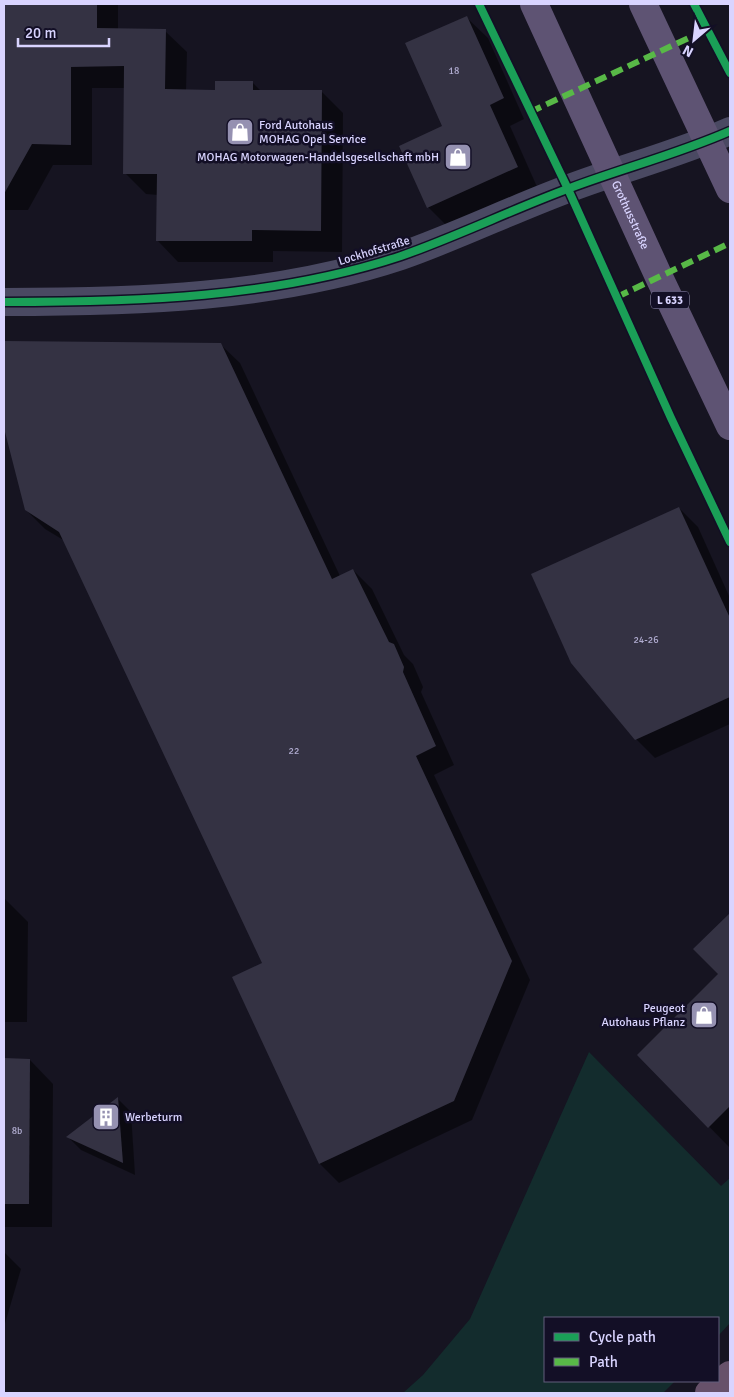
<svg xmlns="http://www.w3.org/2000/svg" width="734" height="1397" viewBox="0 0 734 1397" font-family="Signika,sans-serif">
<rect width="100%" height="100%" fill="#161421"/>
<polygon fill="#132c2d" points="589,1052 721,1186 730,1178 730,1323 718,1336 718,1318 545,1318 545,1381 675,1381 663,1393 403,1393 423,1375 470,1319"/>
<g fill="#0007">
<polygon points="4,4 118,4 118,30 165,31 187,52 186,91 216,91 252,82 261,91 321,91 343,113 342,252 273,251 273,262 178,262 157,240 158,195 146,194 125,173 125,88 92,88 92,165 53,165 28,210 4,210"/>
<polygon points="466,17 488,38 524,119 510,126 538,189 449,228 428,207"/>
<polygon points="4,342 220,344 240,363 340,576 353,570 372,589 404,655 413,664 423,687 421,692 454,765 434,775 530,980 472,1120 339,1183 320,1164 233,978 264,964 65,541 45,529 26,510 4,423"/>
<polygon points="679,508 698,527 730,598 730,724 655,758 636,739"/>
<polygon points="4,898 28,922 27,1022 4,1022"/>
<polygon points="725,919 730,924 730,1148 639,1055 720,974"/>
<polygon points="4,1060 30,1060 53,1084 52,1227 4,1227"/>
<polygon points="118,1099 131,1112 135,1175 81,1150 68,1137"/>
<polygon points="4,1252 21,1269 4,1327"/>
</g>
<g fill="#343243">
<polygon points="4,4 97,4 97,28 166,29 165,89 215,90 215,81 253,81 253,90 322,90 321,231 252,230 252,241 156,241 157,174 123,174 124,66 71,67 71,145 32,144 4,194"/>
<polygon points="467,16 504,98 490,105 518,167 427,208 399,146 442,126 405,43"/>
<polygon points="4,341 221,343 332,579 353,569 389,642 394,644 404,667 403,672 436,746 416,756 512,961 454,1101 319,1164 232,977 262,963 59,532 25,510 4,428"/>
<polygon points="679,507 730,618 730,697 635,740 571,663 531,574"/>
<polygon points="730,913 730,1106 708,1128 637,1055 718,974 693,949"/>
<polygon points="4,1058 30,1059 29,1204 4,1204"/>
<polygon points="118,1097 123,1163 66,1137"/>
</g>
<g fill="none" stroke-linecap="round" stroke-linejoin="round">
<path stroke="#4a4962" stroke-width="28" d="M4,302C135,302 275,298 401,256C458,236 513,209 570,188C623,168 678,154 730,131"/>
<g stroke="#5e5373" stroke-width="28">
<path id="s1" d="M534,4L659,277L730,426"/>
<polyline points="643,4 730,189"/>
</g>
<polyline stroke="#67516a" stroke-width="28" points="709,1393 730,1375"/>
<g stroke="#58b947" stroke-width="6" stroke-dasharray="12 6" stroke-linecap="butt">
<polyline points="530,112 708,29"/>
<polyline points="617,297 730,243"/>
</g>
<g stroke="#130f26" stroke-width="11">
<g id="cycleway">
<polyline points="479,4 568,189 671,418 730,542"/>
<polyline points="694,4 730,73"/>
<path d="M4,302C135,302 275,298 401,256C458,236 513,209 570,188C623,168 678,154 730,131"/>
</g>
</g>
<use href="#cycleway" stroke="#1a9f57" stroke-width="8"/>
</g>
<defs>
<g id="shop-square" transform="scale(1.4375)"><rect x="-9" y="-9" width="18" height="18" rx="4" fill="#9591b1" stroke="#130f26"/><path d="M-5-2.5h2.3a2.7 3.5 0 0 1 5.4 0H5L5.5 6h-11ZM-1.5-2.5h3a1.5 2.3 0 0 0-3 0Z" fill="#fff"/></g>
<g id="building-square" transform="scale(1.4375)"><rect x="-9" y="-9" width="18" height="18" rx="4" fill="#9591b1" stroke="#130f26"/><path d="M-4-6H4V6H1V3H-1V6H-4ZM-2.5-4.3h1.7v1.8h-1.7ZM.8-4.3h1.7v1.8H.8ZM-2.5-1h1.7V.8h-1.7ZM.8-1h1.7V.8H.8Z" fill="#fff"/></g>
</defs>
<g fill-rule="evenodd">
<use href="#shop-square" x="240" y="132"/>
<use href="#shop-square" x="458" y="157"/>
<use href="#shop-square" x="704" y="1015"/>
<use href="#building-square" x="106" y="1117"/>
</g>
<g text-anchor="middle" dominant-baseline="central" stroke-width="5" stroke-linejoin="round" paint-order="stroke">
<g font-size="10" fill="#b0acd0">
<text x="454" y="71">18</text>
<text x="646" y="640">24-26</text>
<text x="294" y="751">22</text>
<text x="17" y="1131">8b</text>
</g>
<rect fill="#130f26" stroke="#9e99be" stroke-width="1" x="651" y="291.5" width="38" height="17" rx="4"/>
<g font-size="11" font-weight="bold" fill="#d9d4ff">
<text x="670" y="300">L 633</text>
</g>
<g font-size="12" fill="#d9d4ff" stroke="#130f26" text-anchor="start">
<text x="259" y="125">Ford Autohaus<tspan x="259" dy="14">MOHAG Opel Service</tspan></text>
<text x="439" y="157" text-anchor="end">MOHAG Motorwagen-Handelsgesellschaft mbH</text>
<text x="685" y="1008" text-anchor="end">Peugeot<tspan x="685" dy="14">Autohaus Pflanz</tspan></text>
<text x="125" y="1117">Werbeturm</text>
</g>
<g font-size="12" fill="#d9d4ff" stroke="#130f26">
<text stroke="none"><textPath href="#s1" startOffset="232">Grothusstraße</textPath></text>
<text transform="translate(374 251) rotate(-17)">Lockhofstraße</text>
</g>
</g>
<rect width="734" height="1397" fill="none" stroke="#d9d4ff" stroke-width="10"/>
<rect x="544" y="1317" width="175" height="65" fill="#130f26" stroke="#625e7d"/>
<rect x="554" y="1333" width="25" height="8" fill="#1a9f57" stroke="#625e7d"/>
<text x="589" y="1342" font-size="15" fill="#d9d4ff">Cycle path</text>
<rect x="554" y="1358" width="25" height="8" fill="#58b947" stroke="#625e7d"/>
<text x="589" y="1367" font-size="15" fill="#d9d4ff">Path</text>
<g transform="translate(694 40) rotate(208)" stroke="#130f26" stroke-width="4" paint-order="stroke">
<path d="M0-4L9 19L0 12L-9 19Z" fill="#d9d4ff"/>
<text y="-8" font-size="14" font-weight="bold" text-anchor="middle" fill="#d9d4ff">N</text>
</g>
<path d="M18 38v8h91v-8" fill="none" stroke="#d9d4ff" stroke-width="2.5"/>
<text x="25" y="38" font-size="15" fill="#d9d4ff" stroke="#130f26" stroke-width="4" paint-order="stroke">20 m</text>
</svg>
